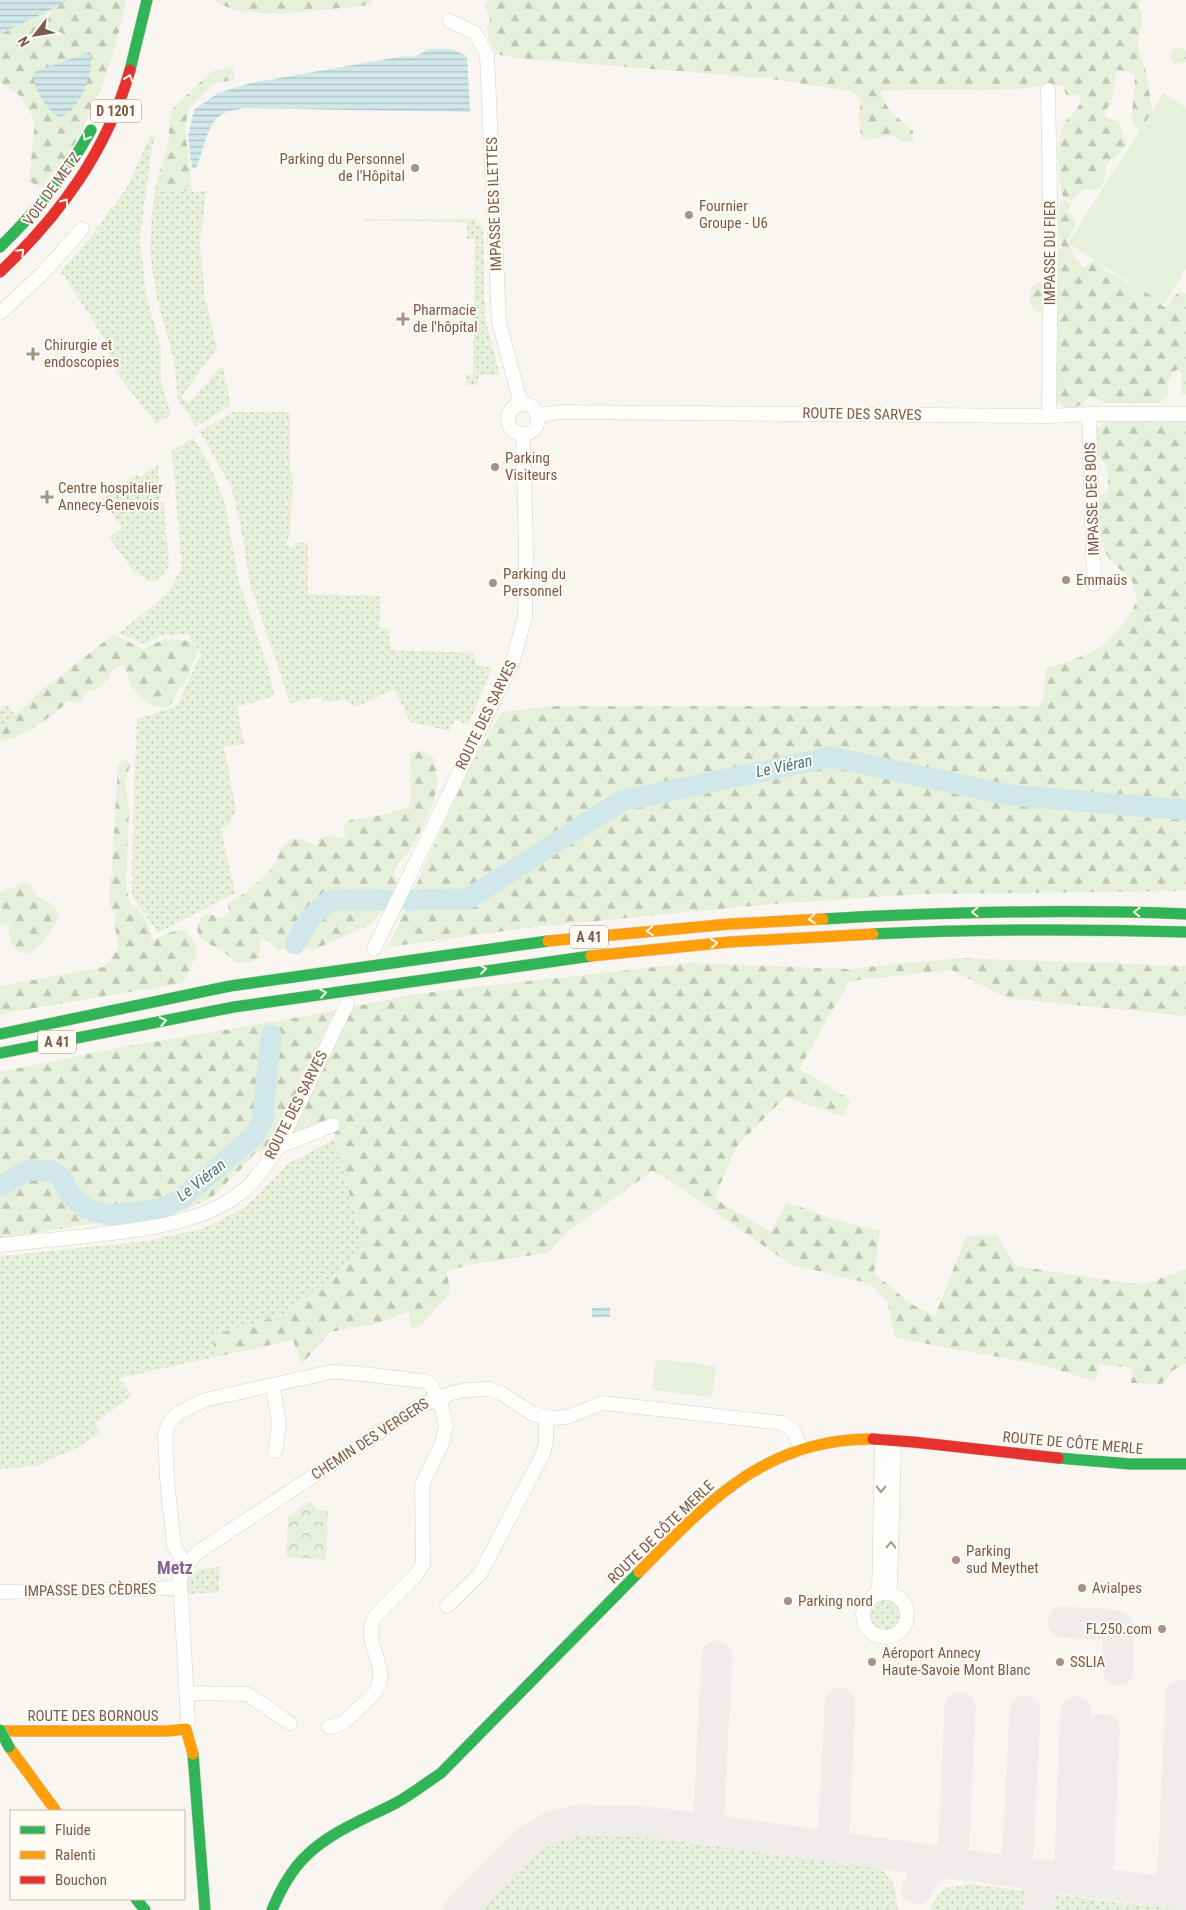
<svg xmlns="http://www.w3.org/2000/svg" width="1186" height="1910" viewBox="0 0 1186 1910" font-family="'Roboto Condensed',sans-serif">
<defs>
<pattern id="grass-dots" width="8" height="8" patternUnits="userSpaceOnUse" patternTransform="scale(1.25)"><rect width="8" height="8" fill="#e7f0db"/><path d="M2 2h.1M6 6h.1" fill="none" stroke="#c0c6b4" stroke-width="1.8" stroke-linecap="round"/></pattern>
<pattern id="forest-firs" width="22" height="20" patternUnits="userSpaceOnUse" patternTransform="scale(1.25)"><rect width="22" height="20" fill="#e7f0db"/><path d="M5 1l3.5 6h-7zM16 11l3.5 6h-7z" fill="#c0c6b4"/></pattern>
<pattern id="park-crowns" width="20" height="18" patternUnits="userSpaceOnUse" patternTransform="scale(1.25)"><rect width="20" height="18" fill="#e7f0db"/><path d="M2 6a3 3 0 1 1 6 0M12 15a3 3 0 1 1 6 0" fill="none" stroke="#c0c6b4"/></pattern>
<pattern id="water-rules" width="6" height="5" patternUnits="userSpaceOnUse" patternTransform="scale(1.25)"><rect width="6" height="5" fill="#d0e8ea"/><path d="M0 2.5h6" fill="none" stroke="#aebfc0"/></pattern>
</defs>
<rect width="100%" height="100%" fill="#f9f5f0"/>
<g fill="url(#grass-dots)">
<polygon points="151,134 155,136 151,154 140,238 146,295 161,347 161,381 171,415 156,424 110,364 105,340 61,271 89,239 127,187"/>
<polygon points="155,187 192,192 206,191 200,244 205,298 217,348 181,397 189,403 222,365 231,405 196,427 178,400 174,360 157,299 151,260 151,225"/>
<polygon points="365,219 474,219 483,228 485,318 500,375 479,375 477,385 466,385 466,375 473,375 475,239 467,239 467,222 365,221"/>
<polygon points="232,412 290,412 290,471 293,475 290,535 286,542 290,548 298,542 308,543 308,594 380,596 380,628 389,629 391,650 474,653 477,665 492,668 468,725 455,720 449,731 410,722 394,689 357,707 345,700 321,702 321,697 290,703 250,584 240,522 231,486 200,432"/>
<polygon points="193,437 209,464 225,502 239,582 270,674 274,696 237,707 244,744 224,747 236,811 228,826 221,829 235,893 158,933 132,896 134,780 137,719 177,706 201,654 188,634 160,636 145,644 119,633 167,594 182,568 172,452"/>
<path d="M158,464L160,501L164,504L169,564C166,575 160,580 150,582L134,572L109,537L122,527L102,499L137,474L140,477Z"/>
<polygon points="6,704 15,715 0,733 0,709"/>
<polygon points="335,1139 364,1248 289,1313 213,1335 215,1357 119,1378 132,1395 95,1424 100,1433 79,1447 36,1466 0,1469 0,1256 146,1241 202,1229 246,1207 288,1164"/>
<polygon points="219,1567 219,1592 187,1594 187,1579 198,1570"/>
<circle cx="885" cy="1614" r="16"/>
<path d="M590,1832L666,1837L862,1858L877,1864L894,1884L898,1910H477C511,1877 540,1835 590,1832Z"/>
<polygon points="970,1884 1182,1910 931,1910 932,1904 945,1888"/>
</g>
<g fill="url(#forest-firs)">
<path d="M67,0H126C116,51 100,100 74,145C65,160 52,174 41,188L29,181L35,122L22,97L0,82V34L58,6Z"/>
<path d="M213,0H371L372,2L371,4C357,8 342,8 328,9C292,13 245,20 213,0Z"/>
<path d="M488,0H1140L1138,2L1143,16L1137,44L1146,72L1152,110L1149,121L1140,129L1133,125C1131,107 1135,92 1135,75L1126,71L1116,70C1114,84 1115,100 1105,111L1106,117L1119,122L1127,144C1121,153 1112,157 1105,166C1106,176 1105,184 1096,190L1084,189L1071,201L1063,197C1058,178 1054,139 1065,122C1069,116 1076,111 1080,104V94L1072,96L1066,95L1063,85C1047,84 1033,88 1017,89C972,91 927,88 881,91V96L890,111L913,131V141L904,142C885,128 879,144 861,138L859,116L861,101L851,91L765,78L516,58L496,54C491,42 483,32 490,19L485,6Z"/>
<polygon points="1180,47 1186,51 1186,62 1176,64 1170,57 1173,50"/>
<polygon points="233,67 234,80 214,83 189,108 185,129 192,192 155,187 169,140 169,117 174,107 211,72"/>
<path d="M1061,201H1066L1071,204L1068,212L1075,220V226L1067,242L1073,251L1074,258L1080,262L1083,268L1094,260H1098L1105,271L1119,276L1127,283L1141,284L1156,296L1162,306L1167,307L1173,297L1180,292L1186,293V395L1181,394V373L1178,369L1172,373L1168,384L1169,395L1159,403H1105L1096,398L1089,396C1079,410 1066,413 1054,399L1056,340L1059,333L1053,313C1048,313 1040,314 1037,312C1027,308 1028,287 1037,283C1038,283 1045,283 1046,283L1055,256L1061,249V240L1056,227Z"/>
<path d="M1186,421V891L921,894L762,905L534,927L388,947L467,773L501,712L557,706H1038C1050,696 1041,680 1047,668C1060,664 1087,656 1098,649C1110,641 1133,615 1136,601C1137,597 1135,590 1134,586C1130,575 1124,573 1116,566C1096,548 1100,521 1100,497L1108,491C1108,471 1110,466 1095,452L1096,428L1106,422Z"/>
<path d="M113,635L144,649L164,639L190,641L197,648C197,658 193,661 190,670C188,675 187,679 184,684C182,687 177,690 176,693C174,697 176,699 172,703C160,717 139,698 132,686C128,680 127,671 124,664L113,669C106,683 101,690 85,692L82,701L74,703L68,701C55,715 18,741 0,741V733L3,729L15,715L43,689Z"/>
<path d="M416,751L425,752L434,758C434,766 437,774 437,782C437,800 420,835 410,850C403,861 397,860 393,875L399,884L386,909L378,914L370,925L315,949C308,950 305,948 299,947C292,945 284,949 278,951L268,940L261,939L259,957L250,963H237C233,960 229,956 225,953C210,944 184,934 205,915H213L219,919L225,917L229,912L228,905C234,898 240,897 246,892C252,887 271,871 274,865C280,855 280,841 295,839C302,838 310,843 316,847L319,840L325,836L345,838L344,827L350,820L382,815L408,807L411,797L410,754Z"/>
<path d="M127,759L130,764L125,784L129,810L126,880L129,903C142,910 152,926 151,941L172,932L183,929C199,945 200,949 190,969C187,974 186,978 182,983L0,1014V986L104,967L119,948C117,937 113,924 116,913L111,910L109,902L110,876L114,873L112,867L118,765L122,761Z"/>
<path d="M24,883L30,885L38,897C49,900 54,905 59,915C53,929 42,946 29,954C12,954 9,938 9,924L0,925V894L8,888H16L13,887Z"/>
<polygon points="960,958 1186,966 1186,1016 1007,998 952,970 849,981 799,1069 851,1100 843,1116 785,1097 737,1146 714,1198 770,1232 787,1202 833,1219 880,1231 874,1273 911,1304 935,1316 966,1236 997,1235 1016,1266 1142,1285 1186,1269 1186,1364 1173,1370 1162,1384 1131,1383 1132,1368 1099,1364 1095,1381 1041,1365 895,1338 888,1303 871,1284 790,1264 665,1177 652,1171 568,1231 547,1253 467,1265 447,1272 450,1293 419,1327 410,1327 409,1311 377,1324 330,1332 302,1364 293,1340 215,1357 213,1335 289,1313 364,1248 335,1139 333,1117 254,1154 241,1169 212,1197 185,1210 0,1238 0,1072 112,1049 305,1016 423,993 691,963 847,969"/>
</g>
<polygon fill="url(#park-crowns)" points="310,1501 317,1511 328,1510 326,1560 286,1557 288,1517"/>
<g fill="#e7f0db">
<polygon points="1164,93 1186,108 1186,268 1164,304 1068,243"/>
<polygon points="656,1359 716,1366 712,1397 652,1390"/>
</g>
<g fill="url(#water-rules)">
<polygon points="0,0 67,0 58,6 0,34"/>
<path d="M429,49H452L467,56L470,112L244,108C237,110 227,111 221,115C208,121 202,155 196,169L192,168L188,136L194,110L218,93L251,83L404,56L414,57Z"/>
<path d="M86,53L90,54C95,72 78,116 58,117C45,107 36,92 33,76L35,72Z"/>
<polygon points="610,1307 610,1317 592,1318 592,1308"/>
</g>
<g fill="none" stroke-linecap="round" stroke-linejoin="round">
<g stroke="#d0e8ea" stroke-width="21">
<polyline points="408,900 468,899 621,801 831,757 1009,795 1186,810"/>
<polyline points="295,944 311,917 330,900 386,900"/>
<polyline points="0,1186 29,1170 52,1171 61,1177 70,1194 85,1208 108,1215 132,1213 162,1208 181,1199 255,1135 263,1118 271,1035"/>
</g>
<g stroke="#f0ecec" stroke-width="31">
<polyline points="1063,1622 1113,1625 1118,1627 1118,1670"/>
<polyline points="708,1830 717,1656"/>
<polyline points="833,1847 840,1703"/>
<polyline points="1017,1871 1025,1711"/>
<polyline points="1069,1879 1076,1712"/>
<polyline points="1098,1883 1104,1729"/>
<path d="M917,1889C926,1873 934,1863 953,1863L960,1707"/>
<polyline points="1172,1893 1181,1695"/>
<polyline points="459,1910 530,1839 553,1826 579,1820 651,1822 1186,1895"/>
<polyline points="1038,1910 1044,1876"/>
</g>
<g stroke="#d7d1cb" stroke-width="15">
<g id="street">
<polyline points="450,21 475,33 487,55 499,322 521,404"/>
<polyline points="1048,90 1051,243 1049,416"/>
<polyline points="0,313 44,272 82,229"/>
<circle cx="523" cy="419" r="15"/>
<polyline points="1089,414 1094,584"/>
<polyline points="538,415 561,412 1049,416 1089,414 1186,414"/>
<polyline points="374,949 513,661 525,617 526,552 523,434"/>
<polyline points="278,1147 333,1125"/>
<path d="M0,1245C29,1242 58,1239 87,1236C136,1230 198,1225 239,1194C255,1182 267,1164 278,1147L347,1004"/>
<polyline points="273,1385 279,1425 275,1451"/>
<path d="M185,1566L174,1545L167,1479L165,1435L170,1422L178,1413L205,1400L331,1372L353,1373L424,1381L430,1383L441,1405L446,1425L442,1443L422,1485L423,1564L415,1576L377,1614C358,1639 390,1664 377,1689C373,1697 364,1703 358,1709C346,1720 345,1725 329,1727"/>
<polyline points="0,1592 180,1588"/>
<polyline points="890,1593 894,1441"/>
<circle cx="885" cy="1615" r="22"/>
<polyline points="879,1594 882,1440"/>
<polyline points="447,1606 480,1574 543,1454 546,1441 546,1417"/>
<polyline points="186,1693 247,1694 290,1723"/>
<polyline points="186,1729 188,1718 180,1580 185,1566 198,1552 421,1405 452,1393 467,1390 489,1389 501,1393 533,1414 554,1418 567,1417 603,1403 782,1423 793,1430 802,1449"/>
</g>
</g>
<g stroke="#d9d2cb" stroke-width="12">
<g id="fast">
<polyline points="130,70 147,0"/>
<path d="M0,247C36,212 67,174 91,130"/>
<path d="M823,919C944,912 1065,909 1186,914"/>
<path d="M873,934C977,929 1082,929 1186,932"/>
<polyline points="0,1034 230,986 548,941"/>
<polyline points="0,1053 234,1007 591,956"/>
<polyline points="1058,1458 1130,1464 1186,1464"/>
<polyline points="193,1754 205,1910"/>
<polyline points="136,1899 145,1910"/>
<path d="M272,1910C280,1891 289,1873 304,1858C329,1832 365,1819 396,1803C412,1794 426,1783 441,1773L639,1572"/>
</g>
</g>
<g stroke="#d9d2cb" stroke-width="12">
<g id="slow">
<polyline points="548,941 730,924 823,919"/>
<polyline points="591,956 729,942 873,934"/>
<path d="M639,1572C708,1502 766,1438 873,1439"/>
<polyline points="0,1731 167,1731 186,1729 193,1754"/>
<polyline points="9,1747 56,1811"/>
</g>
</g>
<g stroke="#d9d2cb" stroke-width="12">
<g id="jam">
<path d="M0,272C60,215 107,151 130,70"/>
<polyline points="873,1439 913,1442 1058,1458"/>
</g>
</g>
<use href="#street" stroke="#fefefd" stroke-width="14"/>
<use href="#fast" stroke="#30b455" stroke-width="11"/>
<use href="#slow" stroke="#ff9f0a" stroke-width="11"/>
<use href="#jam" stroke="#e5322d" stroke-width="11"/>
<g stroke="#d9d2cb" stroke-width="12" stroke-linecap="butt">
<polyline id="fast-bridge" points="0,1730 9,1747"/>
</g>
<use href="#fast-bridge" stroke="#30b455" stroke-width="11"/>
</g>
<defs><path id="oneway-chevron" d="M-2-3.5L2.5 0L-2 3.5" fill="none" stroke-width="1.6" stroke-linecap="round" stroke-linejoin="round" transform="scale(1.25)"/></defs>
<g stroke="#fffaf3">
<use href="#oneway-chevron" transform="translate(129 78) rotate(-71)"/>
<use href="#oneway-chevron" transform="translate(86 137) rotate(120)"/>
<use href="#oneway-chevron" transform="translate(65 202) rotate(-54)"/>
<use href="#oneway-chevron" transform="translate(21 252) rotate(-45)"/>
<use href="#oneway-chevron" transform="translate(975 912) rotate(180)"/>
<use href="#oneway-chevron" transform="translate(1137 912) rotate(-178)"/>
<use href="#oneway-chevron" transform="translate(812 919) rotate(177)"/>
<use href="#oneway-chevron" transform="translate(650 931) rotate(175)"/>
<use href="#oneway-chevron" transform="translate(714 943) rotate(-6)"/>
<use href="#oneway-chevron" transform="translate(483 969) rotate(-8)"/>
<use href="#oneway-chevron" transform="translate(323 993) rotate(-9)"/>
<use href="#oneway-chevron" transform="translate(163 1021) rotate(-11)"/>
</g>
<g stroke="#a8958b">
<use href="#oneway-chevron" transform="translate(881 1489) rotate(91)"/>
<use href="#oneway-chevron" transform="translate(891 1545) rotate(-88)"/>
</g>
<g fill="#a69286" stroke="#fffaf3" stroke-width="2">
<circle cx="415" cy="168" r="5"/>
<circle cx="689" cy="215" r="5"/>
<path d="M400.5 311.5h5v5h5v5h-5v5h-5v-5h-5v-5h5z"/>
<path d="M30.5 346.5h5v5h5v5h-5v5h-5v-5h-5v-5h5z"/>
<circle cx="495" cy="467" r="5"/>
<path d="M44.5 489.5h5v5h5v5h-5v5h-5v-5h-5v-5h5z"/>
<circle cx="1066" cy="580" r="5"/>
<circle cx="493" cy="583" r="5"/>
<circle cx="956" cy="1560" r="5"/>
<circle cx="1082" cy="1588" r="5"/>
<circle cx="788" cy="1601" r="5"/>
<circle cx="1162" cy="1629" r="5"/>
<circle cx="872" cy="1662" r="5"/>
<circle cx="1060" cy="1662" r="5"/>
</g>
<g text-anchor="middle" dominant-baseline="central" stroke-width="4" stroke-linejoin="round" paint-order="stroke">
<g fill="#fffaf3" stroke="#a28b7f" stroke-width="1">
<rect x="91" y="99.5" width="50" height="23" rx="4"/>
<rect x="570" y="925.5" width="38" height="23" rx="4"/>
<rect x="38" y="1030.5" width="38" height="23" rx="4"/>
</g>
<g font-size="14" font-weight="bold" fill="#7a5c4d">
<text x="116" y="111">D 1201</text>
<text x="589" y="937">A 41</text>
<text x="57" y="1042">A 41</text>
</g>
<g font-size="15" fill="#7a5c4d" stroke="#fffaf3" text-anchor="start">
<text x="405" y="159" text-anchor="end">Parking du Personnel<tspan x="405" dy="17">de l'Hôpital</tspan></text>
<text x="699" y="206">Fournier<tspan x="699" dy="17">Groupe - U6</tspan></text>
<text x="413" y="310">Pharmacie<tspan x="413" dy="17">de l'hôpital</tspan></text>
<text x="44" y="345">Chirurgie et<tspan x="44" dy="17">endoscopies</tspan></text>
<text x="505" y="458">Parking<tspan x="505" dy="17">Visiteurs</tspan></text>
<text x="58" y="488">Centre hospitalier<tspan x="58" dy="17">Annecy-Genevois</tspan></text>
<text x="503" y="574">Parking du<tspan x="503" dy="17">Personnel</tspan></text>
<text x="1076" y="580">Emmaüs</text>
<text x="966" y="1551">Parking<tspan x="966" dy="17">sud Meythet</tspan></text>
<text x="1092" y="1588">Avialpes</text>
<text x="798" y="1601">Parking nord</text>
<text x="1152" y="1629" text-anchor="end">FL250.com</text>
<text x="882" y="1653">Aéroport Annecy<tspan x="882" dy="17">Haute-Savoie Mont Blanc</tspan></text>
<text x="1070" y="1662">SSLIA</text>
</g>
<g font-size="15" fill="#7a5c4d" stroke="#fffaf3">
<text transform="translate(52 189) rotate(-54)">VOIE DE METZ</text>
<text transform="translate(494 204) rotate(-92)">IMPASSE DES ILETTES</text>
<text transform="translate(1050 253) rotate(-90)">IMPASSE DU FIER</text>
<text transform="translate(862 414) rotate(1)">ROUTE DES SARVES</text>
<text transform="translate(1092 499) rotate(-92)">IMPASSE DES BOIS</text>
<text transform="translate(486 715) rotate(-64)">ROUTE DES SARVES</text>
<text transform="translate(296 1105) rotate(-63)">ROUTE DES SARVES</text>
<text transform="translate(370 1439) rotate(-33)">CHEMIN DES VERGERS</text>
<text transform="translate(1073 1443) rotate(5)">ROUTE DE CÔTE MERLE</text>
<text transform="translate(661 1532) rotate(-44)">ROUTE DE CÔTE MERLE</text>
<text transform="translate(90 1590) rotate(-1)">IMPASSE DES CÈDRES</text>
<text x="93" y="1716">ROUTE DES BORNOUS</text>
</g>
<g font-size="16" font-style="italic" fill="#437c86" stroke="#fffaf3">
<text transform="translate(784 766) rotate(-12)">Le Viéran</text>
<text transform="translate(201 1180) rotate(-38)">Le Viéran</text>
</g>
<g font-size="18" font-weight="bold" fill="#846695" stroke="#fffaf3">
<text x="175" y="1567">Metz</text>
</g>
</g>
<rect x="10" y="1810" width="175" height="90" fill="#fffaf3" stroke="#cabbb1"/>
<rect x="20" y="1826" width="25" height="8" fill="#30b455" stroke="#cabbb1"/>
<text x="55" y="1835" font-size="15" fill="#7a5c4d">Fluide</text>
<rect x="20" y="1851" width="25" height="8" fill="#ff9f0a" stroke="#cabbb1"/>
<text x="55" y="1860" font-size="15" fill="#7a5c4d">Ralenti</text>
<rect x="20" y="1876" width="25" height="8" fill="#e5322d" stroke="#cabbb1"/>
<text x="55" y="1885" font-size="15" fill="#7a5c4d">Bouchon</text>
<g transform="translate(35 35) rotate(239)" stroke="#fffaf3" stroke-width="4" paint-order="stroke">
<path d="M0-4L9 19L0 12L-9 19Z" fill="#7a5c4d"/>
<text y="-8" font-size="14" font-weight="bold" text-anchor="middle" fill="#7a5c4d">N</text>
</g>
</svg>
